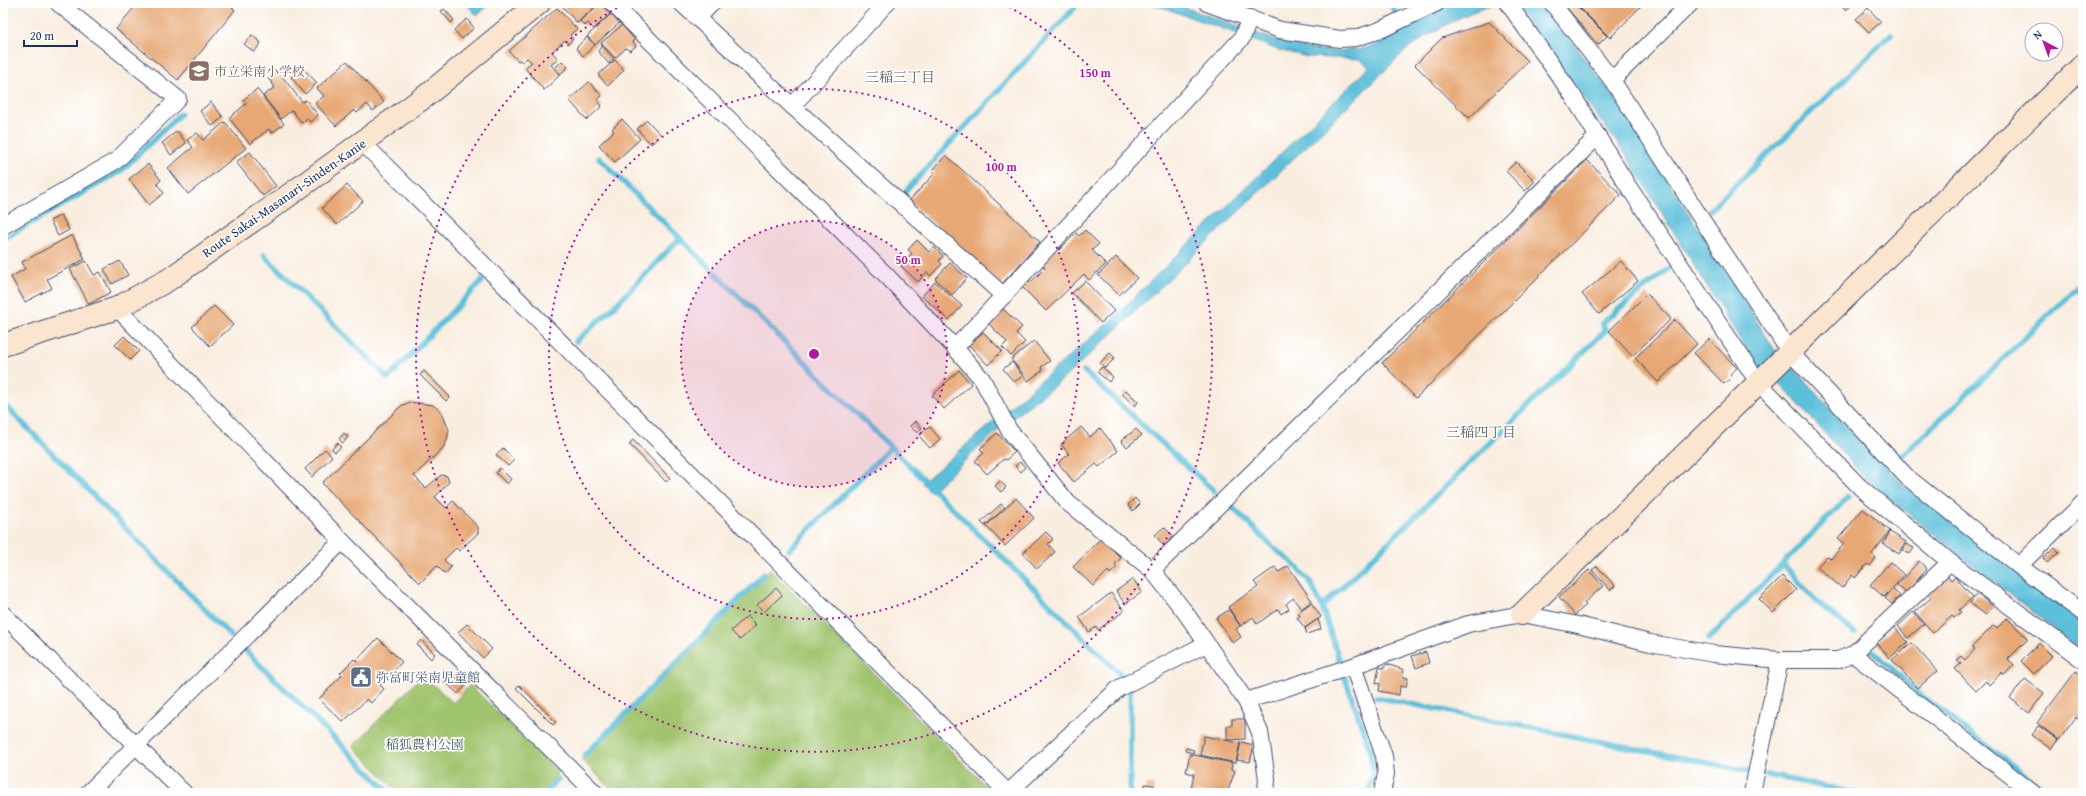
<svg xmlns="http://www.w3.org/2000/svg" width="2086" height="796" viewBox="0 0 2086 796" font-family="'Gentium Book Plus','Noto Serif JP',serif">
<rect width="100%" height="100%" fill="#fff"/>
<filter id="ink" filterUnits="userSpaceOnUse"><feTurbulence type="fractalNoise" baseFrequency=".025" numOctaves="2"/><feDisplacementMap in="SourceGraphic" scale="8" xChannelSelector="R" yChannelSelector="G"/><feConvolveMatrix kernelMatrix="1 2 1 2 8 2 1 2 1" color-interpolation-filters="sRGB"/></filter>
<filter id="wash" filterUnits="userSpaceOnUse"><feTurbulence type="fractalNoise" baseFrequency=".012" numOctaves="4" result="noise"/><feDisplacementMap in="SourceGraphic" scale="16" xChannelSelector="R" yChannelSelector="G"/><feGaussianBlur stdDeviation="0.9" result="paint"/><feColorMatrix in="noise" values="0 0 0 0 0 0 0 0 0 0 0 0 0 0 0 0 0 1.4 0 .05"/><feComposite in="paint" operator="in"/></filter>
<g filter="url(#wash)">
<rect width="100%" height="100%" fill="#f9eddf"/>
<g fill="#a1c56e" stroke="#5e7a66">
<polygon points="770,569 992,792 992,793 615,793 581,759"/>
<polygon points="423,675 453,703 470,685 559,773 539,793 399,793 353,746"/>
</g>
<g fill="#5cc0da" stroke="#3c789c">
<polygon points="466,3 491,3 477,16"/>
<path d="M1150,3H1172L1282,42L1309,49L1335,51L1364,49L1386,40L1410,20L1451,3H1543L1624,111L1785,366L1792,367L1880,461L1906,487L2083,623V652L1892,501L1864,477L1775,378L1756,365L1626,155L1518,9C1513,8 1508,5 1503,5C1478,3 1425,36 1405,51L1113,333L1063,379L1000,428L931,492L922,483L1109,322L1369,67L1360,59L1308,57L1278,50L1235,33Z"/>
</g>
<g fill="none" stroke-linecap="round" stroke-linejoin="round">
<g stroke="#5cc0da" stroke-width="5.5">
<polyline points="1390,3 1397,16"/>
<polyline points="599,158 1123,677"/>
<polyline points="901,196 1079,3"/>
<polyline points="1710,210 1891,34"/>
<polyline points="3,239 122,170 180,114"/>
<polyline points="264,255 388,378 482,281"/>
<polyline points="576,341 611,310 680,238"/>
<polyline points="1084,371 1214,491"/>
<polyline points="3,403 231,636"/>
<polyline points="1902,456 2083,282"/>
<polyline points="1232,507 1276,550 1293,563 1310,582 1322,607 1340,662"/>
<polyline points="789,550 890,448"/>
<polyline points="1783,564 1817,602 1855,633"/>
<polyline points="1322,607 1606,330 1602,323 1673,265"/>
<polyline points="1709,639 1848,497"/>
<polyline points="1869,648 1923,697 2049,793"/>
<polyline points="244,649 390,793"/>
<polyline points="1345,678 1370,750 1373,769 1369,793"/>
<polyline points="1130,691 1130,793"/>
<polyline points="1376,697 1748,771"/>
<polyline points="585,755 764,574"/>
<polyline points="1767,775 1856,793"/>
<polyline points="544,793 558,779"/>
</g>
</g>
<g id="blocks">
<g fill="#e7a875">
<polygon points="138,3 226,3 235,10 178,80 116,29"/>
<polygon points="567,3 596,3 598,4 577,23 563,7"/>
<polygon points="600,3 610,14 594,29 588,23 585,26 580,21"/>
<polygon points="1563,3 1574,3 1607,36 1598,45"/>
<polygon points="1575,3 1644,3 1610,38"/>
<polygon points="1840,3 1854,3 1846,10"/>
<polygon points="557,8 577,29 570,35 573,39 568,44 565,40 552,52 558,59 551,65 560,75 544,90 525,68 532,62 527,58 523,62 520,60 518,61 509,51"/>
<polygon points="1868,8 1881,22 1869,32 1856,19"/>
<polygon points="444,9 454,20 451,23 441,11"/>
<polygon points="611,14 619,23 595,45 587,36"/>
<polygon points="467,19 474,28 462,39 454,30"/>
<polygon points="1489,22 1528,61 1469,118 1415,65 1442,38"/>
<polygon points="622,25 635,40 633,42 636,46 630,51 626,48 615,58 601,43"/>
<polygon points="252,35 261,43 254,52 244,44"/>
<polygon points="587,37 595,45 583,56 576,48"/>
<polygon points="602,46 614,59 609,64 598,51"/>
<polygon points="615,60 624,70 608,86 598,75"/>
<polygon points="347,61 384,102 373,111 367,104 357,113 354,110 336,126 315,103 324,96 317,88"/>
<polygon points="562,61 568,67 560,74 555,68"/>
<polygon points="302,67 317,83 305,94 291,77"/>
<polygon points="278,71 302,102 306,100 318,115 310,122 307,118 302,123 292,110 281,119 263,96 275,87 268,78"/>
<polygon points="589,82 602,96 597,100 602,106 587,120 569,100"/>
<polygon points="257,89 284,124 272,133 269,129 250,144 229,118 246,104 243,100"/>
<polygon points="211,102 223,117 212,126 200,111"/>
<polygon points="622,119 640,139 615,162 599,145 614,131 612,129"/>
<polygon points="647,120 661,135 651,144 637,129"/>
<polygon points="225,122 246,148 188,194 168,168 193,147 187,140 197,133 203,140"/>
<polygon points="177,131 186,143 171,155 162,143"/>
<polygon points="250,152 276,186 263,196 236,162"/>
<polygon points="946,155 1040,242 1001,285 909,201 935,173 932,171"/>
<polygon points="1587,160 1621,195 1416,398 1382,363"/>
<polygon points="1516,162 1535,181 1525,191 1506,171"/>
<polygon points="148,164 161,180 157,184 164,193 149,205 129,179"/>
<polygon points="347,185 363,201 337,225 322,208"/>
<polygon points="61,215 69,230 58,236 50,221"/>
<polygon points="1085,230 1099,244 1092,250 1106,264 1089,280 1084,274 1046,311 1021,286 1028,280 1031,282 1045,268 1041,263 1057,248 1059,250 1076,233 1079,236"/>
<polygon points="72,235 85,259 47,279 52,288 25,302 11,277 25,269 22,262"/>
<polygon points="917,240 929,252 934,247 943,256 939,261 942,264 930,276 927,272 918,282 901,266 912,253 908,250"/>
<polygon points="1116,257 1137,278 1119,295 1098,275"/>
<polygon points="86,261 94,275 100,272 111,292 89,304 70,269"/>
<polygon points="120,261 128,275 112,284 104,269"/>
<polygon points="1621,261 1638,281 1599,314 1582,294"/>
<polygon points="950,263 967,278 952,295 935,279"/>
<polygon points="1085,281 1114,311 1101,323 1072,293"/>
<polygon points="935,282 962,306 949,320 922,296"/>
<polygon points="1647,294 1671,319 1632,356 1609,331"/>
<polygon points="214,306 233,325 210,346 192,327"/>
<polygon points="1003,309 1022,327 1016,333 1025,342 1011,356 1002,347 1007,342 988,323"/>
<polygon points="1675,320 1697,344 1658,382 1635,358"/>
<polygon points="983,332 1002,351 988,365 969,345"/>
<polygon points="124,336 139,351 130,360 115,345"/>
<polygon points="1709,339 1737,368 1730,374 1732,377 1724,384 1694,353"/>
<polygon points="1034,341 1050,361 1041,367 1043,370 1028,381 1011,359"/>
<polygon points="1110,353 1115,358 1105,368 1100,363"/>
<polygon points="1012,362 1023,376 1014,382 1003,369"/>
<polygon points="1102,367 1113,377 1109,382 1097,372"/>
<polygon points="959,370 971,384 944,409 932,396"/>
<polygon points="424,371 450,397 446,401 420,375"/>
<polygon points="1126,390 1138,402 1135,406 1122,394"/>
<polygon points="410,402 433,405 441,411 449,430 447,440 443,448 414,476 426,488 441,475 447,476 449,482 435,497 446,508 453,501 478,527 478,533 459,551 456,548 444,560 451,567 445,574 437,566 420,583 322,483 401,406"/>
<polygon points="915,421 922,428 917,433 910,426"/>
<polygon points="930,427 940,439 930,448 920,437 921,436 920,434"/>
<polygon points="1081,427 1090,437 1100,428 1118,451 1099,467 1096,464 1074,482 1058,463 1069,454 1061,444"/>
<polygon points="1136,429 1142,435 1127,447 1121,441"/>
<polygon points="344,433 348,437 343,443 339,439"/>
<polygon points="997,433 1015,452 1006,460 1004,459 987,474 975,461 984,453 980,449"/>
<polygon points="633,440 670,478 666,482 629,444"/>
<polygon points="337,443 341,447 335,452 332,449"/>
<polygon points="503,448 514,460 508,466 496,455"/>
<polygon points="325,449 332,456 312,477 305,469"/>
<polygon points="1020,462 1025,467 1021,472 1015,466"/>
<polygon points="500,468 511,479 507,484 496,473"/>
<polygon points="1000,481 1006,487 1001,492 995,486"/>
<polygon points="1016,498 1034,518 1005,546 986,526"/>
<polygon points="1135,498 1140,504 1133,511 1128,505"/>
<polygon points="1001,504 1005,508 985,526 981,522"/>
<polygon points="1863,509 1890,531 1872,554 1876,558 1870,566 1867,564 1855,578 1852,575 1842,588 1817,567 1827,556 1831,559 1844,544 1838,539"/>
<polygon points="1164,527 1174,537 1164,546 1155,535"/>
<polygon points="1046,532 1053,539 1048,544 1055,552 1037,569 1023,553"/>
<polygon points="1890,532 1906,542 1899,554 1883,544"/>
<polygon points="1101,538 1121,558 1115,564 1117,567 1110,574 1108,571 1093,586 1073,567"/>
<polygon points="1906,544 1914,548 1910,554 1903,550"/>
<polygon points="2055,548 2059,553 2047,563 2043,558"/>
<polygon points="1919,561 1927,569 1906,593 1897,585"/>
<polygon points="1890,562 1904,575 1892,589 1900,596 1892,604 1885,598 1891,590 1884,597 1870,585"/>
<polygon points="1288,566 1312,601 1301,609 1293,598 1286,604 1289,609 1281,614 1278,609 1257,624 1253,617 1241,626 1228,607 1258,587 1254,582 1275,567 1279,572"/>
<polygon points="1597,566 1615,586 1610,590 1592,570"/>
<polygon points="1589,570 1603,586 1584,603 1586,605 1575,615 1559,597"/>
<polygon points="1947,575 1951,580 1955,577 1973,597 1959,610 1961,612 1954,618 1952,616 1933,633 1915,612 1931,598 1927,593"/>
<polygon points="1782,576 1796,590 1773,613 1759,599"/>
<polygon points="1133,579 1142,592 1125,604 1116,591"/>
<polygon points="776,588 782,595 764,612 757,605"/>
<polygon points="1111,593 1124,611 1098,630 1096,627 1089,632 1079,617"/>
<polygon points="1977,594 1993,606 1986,615 1970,603"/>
<polygon points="1311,603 1321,617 1305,628 1297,618 1300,616 1298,612"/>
<polygon points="1229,610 1240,626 1236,629 1241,637 1233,643 1216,618"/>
<polygon points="1913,612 1924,624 1908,638 1898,626"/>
<polygon points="747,616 756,625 740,640 731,631"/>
<polygon points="2007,618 2028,639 2008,659 2014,665 2004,675 2002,672 1989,685 1986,681 1976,691 1955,669 1961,664 1957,661 1961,656 1965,660 1975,649 1972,647 1994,625 1997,628"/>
<polygon points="1318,619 1321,629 1307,634 1305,628"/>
<polygon points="467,624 492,649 483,658 458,632"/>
<polygon points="1894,627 1908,642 1890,658 1876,643"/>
<polygon points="378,638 402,662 380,685 384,689 371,703 367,699 343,722 319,699 342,675 340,673 354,659 356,661"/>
<polygon points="421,640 435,654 431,659 417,645"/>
<polygon points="1912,643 1937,671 1918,688 1892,660"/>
<polygon points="2039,643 2052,656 2034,674 2021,661"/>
<polygon points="1426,652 1429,663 1416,668 1412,656"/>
<polygon points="1387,664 1404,670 1402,677 1408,678 1406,687 1400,686 1399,695 1379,691 1380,684 1376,683 1379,667 1383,668"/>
<polygon points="2076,671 2083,676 2083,714 2079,720 2076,717 2059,740 2037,723"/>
<polygon points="451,672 465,686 458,694 443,680"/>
<polygon points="2025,679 2044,693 2029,713 2010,698"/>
<polygon points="519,685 556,722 553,725 516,688"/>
<polygon points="1232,719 1245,719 1245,739 1227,740 1227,726 1232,726"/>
<polygon points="2039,726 2058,740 2051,749 2032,735"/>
<polygon points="1204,736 1240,743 1236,763 1200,755"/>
<polygon points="1241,742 1254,745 1250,762 1237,760"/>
<polygon points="1186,748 1194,750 1193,753 1185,751"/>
<polygon points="1190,754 1232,763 1231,770 1235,771 1227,793 1190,793 1194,774 1186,772"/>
<polygon points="1145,784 1154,785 1154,792 1145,791"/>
</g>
</g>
</g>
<g filter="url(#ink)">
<use href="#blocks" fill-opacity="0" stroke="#3c4c71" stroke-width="1"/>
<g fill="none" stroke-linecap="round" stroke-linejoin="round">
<g stroke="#3c4c71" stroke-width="18">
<g id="street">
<polyline points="612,3 888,277 955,348 982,379 1009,430 1068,503 1152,570 1185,612 1246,701 1260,732 1267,779 1266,793"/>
<polyline points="681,3 792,106 1004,296"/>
<polyline points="1207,3 1280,30 1340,39 1356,38 1380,30 1437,3"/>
<polyline points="1508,3 1573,96 1626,183 1758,382 1860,487 1950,562 2083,660"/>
<polyline points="1552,3 1612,80"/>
<polyline points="1691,3 1612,80 1706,226 1789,351 1907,477 2019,566 2083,613"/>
<polyline points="698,18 712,3"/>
<polyline points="792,106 887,3"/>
<polyline points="363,143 1008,793"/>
<polyline points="3,226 117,160 178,99 58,3"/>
<polyline points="117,308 342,541 595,793"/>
<polyline points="955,348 1242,38 1250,18"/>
<polyline points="2019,566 2083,503"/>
<polyline points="1152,570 1598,136"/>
<polyline points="3,614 184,793"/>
<polyline points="1853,654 1950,562"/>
<polyline points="1353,666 1384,756 1386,774 1382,793"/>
<polyline points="1246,701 1353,666 1468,624 1522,614 1578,625 1650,643 1714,654 1780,660 1838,660 1853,654 2033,793"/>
<polyline points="88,793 342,541"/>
<polyline points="1008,793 1119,688 1206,644"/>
<polyline points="1752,793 1780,660"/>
</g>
</g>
<g stroke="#3c4c71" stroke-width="24">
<g id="secondary">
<polyline points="3,345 117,308 168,280 288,196 427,95 539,3"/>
<polyline points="1522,614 2083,65"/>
</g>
</g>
<use href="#street" stroke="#fff" stroke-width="16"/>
<use href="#secondary" stroke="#fce5cf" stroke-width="22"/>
</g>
</g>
<circle cx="814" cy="354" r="133" fill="#b5179e" fill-opacity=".12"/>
<g fill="none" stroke="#b5179e" stroke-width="2" stroke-dasharray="2 4">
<circle cx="814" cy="354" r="133"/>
<circle cx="814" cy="354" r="265"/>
<path d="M1004 4A398 398 0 1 1 624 4"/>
</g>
<defs>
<g id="school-square" transform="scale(1.15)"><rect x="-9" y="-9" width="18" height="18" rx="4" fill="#8d6e63" stroke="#fff"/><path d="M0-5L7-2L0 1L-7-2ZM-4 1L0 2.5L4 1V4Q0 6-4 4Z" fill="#fff"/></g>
<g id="civic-square" transform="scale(1.15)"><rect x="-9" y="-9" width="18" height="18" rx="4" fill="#5c6f8a" stroke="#fff"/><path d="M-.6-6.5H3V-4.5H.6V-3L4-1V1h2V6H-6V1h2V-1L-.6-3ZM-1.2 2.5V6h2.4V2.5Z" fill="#fff"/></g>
</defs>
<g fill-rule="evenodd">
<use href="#school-square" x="199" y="71"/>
<use href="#civic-square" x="361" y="677"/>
</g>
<g text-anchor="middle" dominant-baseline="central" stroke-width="3.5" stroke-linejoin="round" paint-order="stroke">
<g font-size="13" fill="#785e54" stroke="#fff" text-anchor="start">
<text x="214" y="71">市立栄南小学校</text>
</g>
<g font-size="13" fill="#1b2f5e" stroke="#fff">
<text transform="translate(284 198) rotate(-35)">Route Sakai-Masanari-Sinden-Kanie</text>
</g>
<g font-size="13" fill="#4e5e75" stroke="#fff" text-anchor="start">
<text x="376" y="677">弥富町栄南児童館</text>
</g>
<g font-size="13" fill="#435c63" stroke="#fff">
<text x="425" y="744">稲狐農村公園</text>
</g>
<g font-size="14" fill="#625966" stroke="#fff">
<text x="900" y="77">三稲三丁目</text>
<text x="1481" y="432">三稲四丁目</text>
</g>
</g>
<circle cx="814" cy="354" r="6" fill="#b5179e" stroke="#fff" stroke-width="2"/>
<g font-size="12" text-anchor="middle" font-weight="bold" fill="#b5179e" stroke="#fff" stroke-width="3.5" stroke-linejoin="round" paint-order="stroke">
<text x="1095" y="77">150 m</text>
<text x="1001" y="171">100 m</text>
<text x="908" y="264">50 m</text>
</g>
<rect width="2086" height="796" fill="none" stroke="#fff" stroke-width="16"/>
<g transform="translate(2044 42) rotate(319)"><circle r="19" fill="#ffffff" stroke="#a4acbf"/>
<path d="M0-3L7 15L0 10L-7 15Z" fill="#b5179e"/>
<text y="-6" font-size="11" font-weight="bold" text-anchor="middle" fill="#1b2f5e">N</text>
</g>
<path d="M24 40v6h53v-6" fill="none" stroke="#1b2f5e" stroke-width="2"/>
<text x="30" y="40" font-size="12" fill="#1b2f5e" stroke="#ffffff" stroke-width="3" paint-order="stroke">20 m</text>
</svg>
